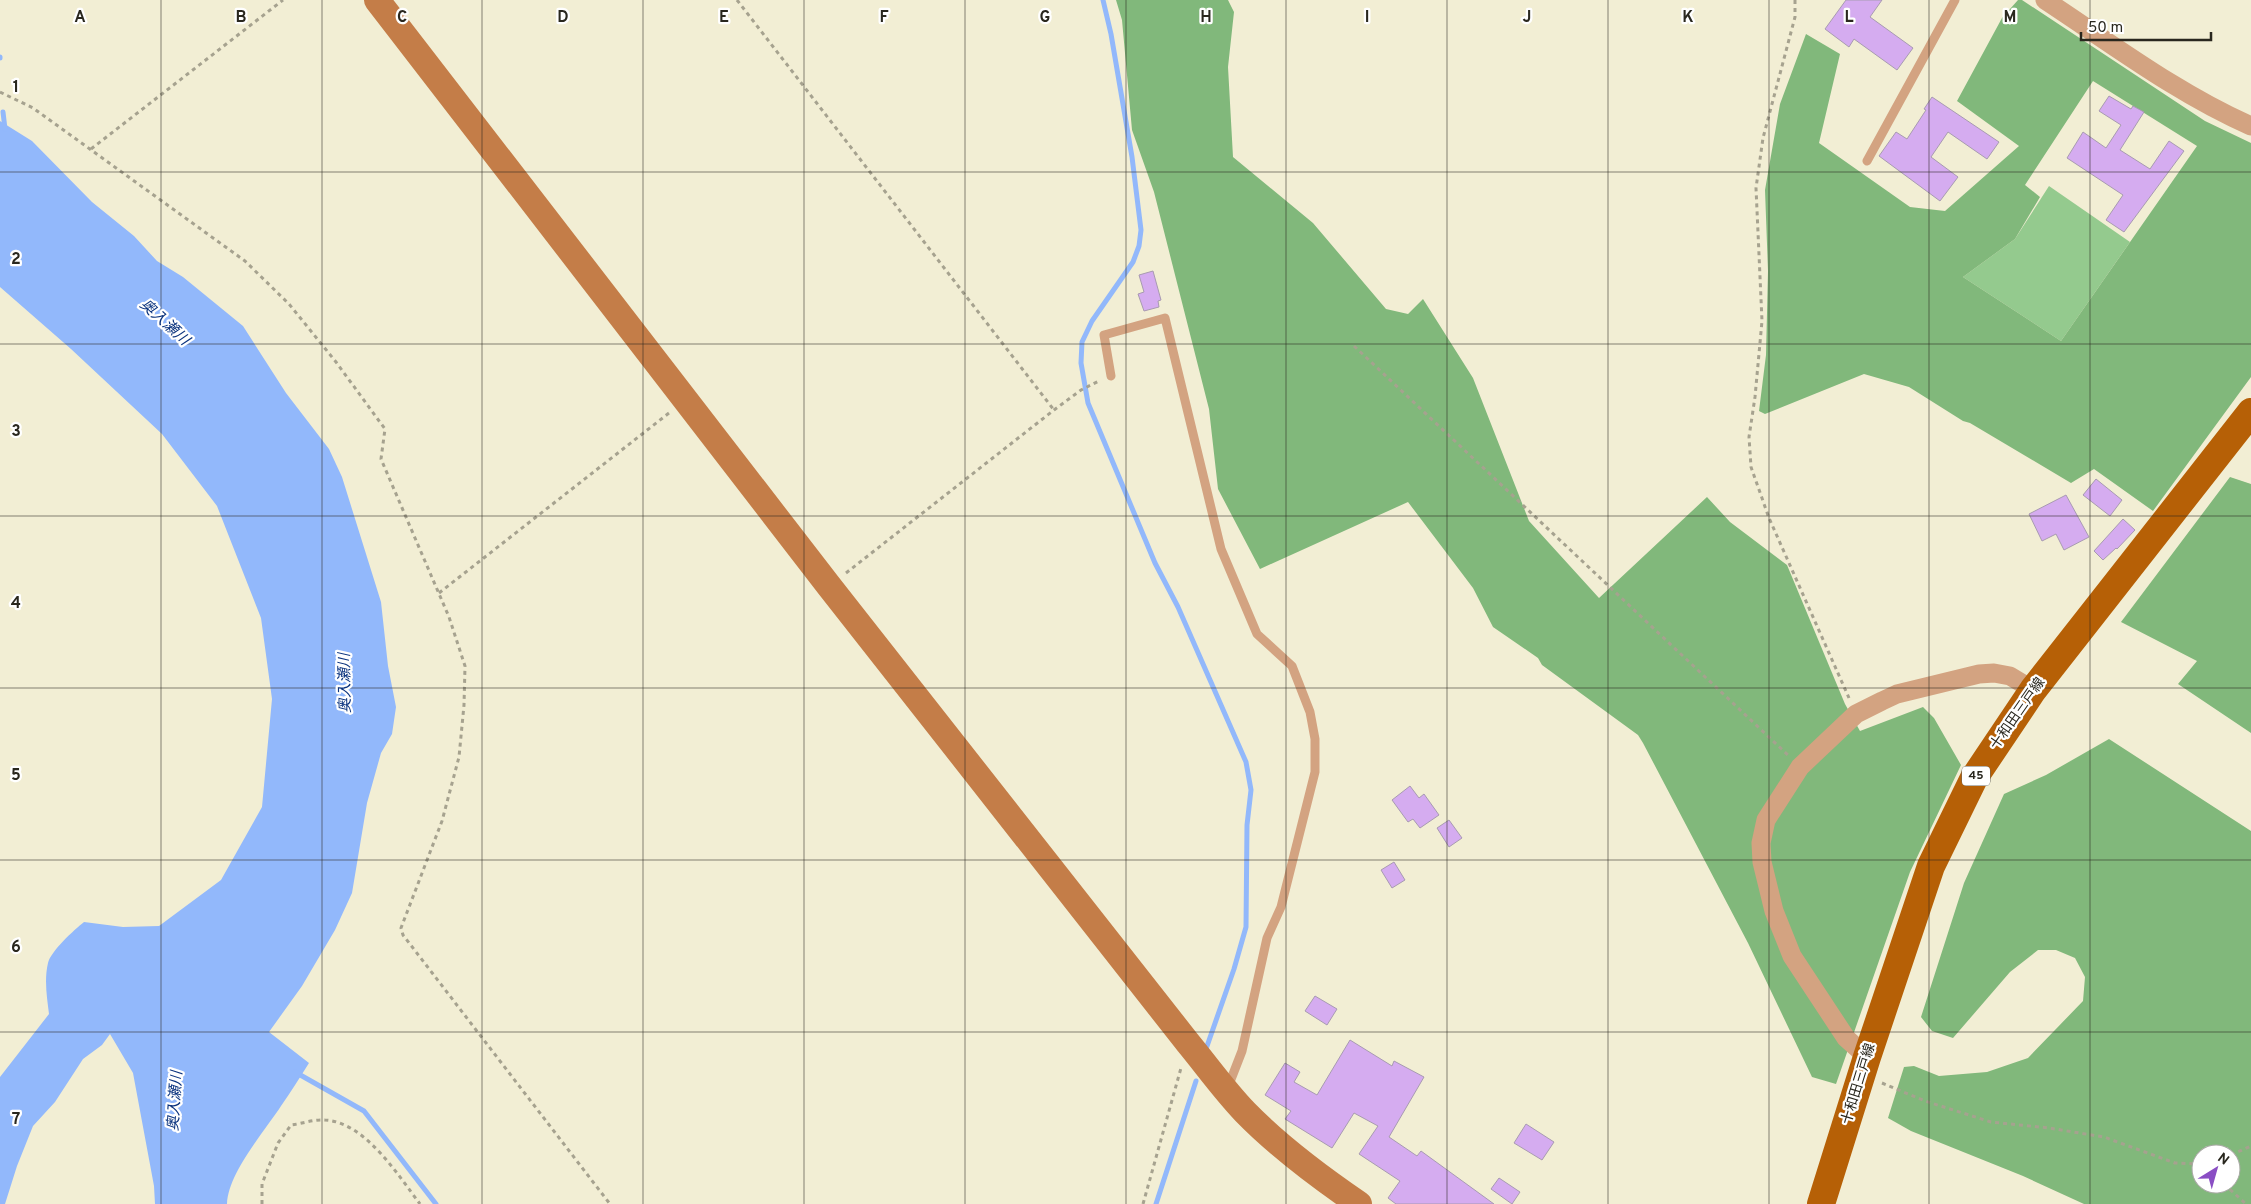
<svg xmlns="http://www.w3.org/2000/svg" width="2251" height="1204" viewBox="0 0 2251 1204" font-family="Overpass,'Noto Sans JP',sans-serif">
<rect width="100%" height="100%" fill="#f2eed4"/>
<polygon fill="#94ca8e" points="2049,186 2130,242 2061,341 1963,277 2015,239"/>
<g fill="#81b87b" fill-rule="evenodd">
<polygon points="1116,0 1228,0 1234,12 1228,67 1233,157 1313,223 1386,309 1408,314 1423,299 1473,378 1529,521 1599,598 1707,497 1730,522 1787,565 1845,704 1860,731 1923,707 1934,718 1961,765 1910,872 1836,1084 1812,1077 1748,943 1643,743 1638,735 1542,665 1538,658 1493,627 1473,588 1408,502 1260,569 1218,489 1209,409 1154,192 1132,130 1122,20"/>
<path d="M2018,0H2022L2205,121L2251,143V377L2153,511L2094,469L2071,483L1970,423L1963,421L1909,387L1864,374L1765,414L1759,411L1766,355L1768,271L1765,190L1780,104L1806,34L1840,54L1819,143L1910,207L1945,211L2019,146L1957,101L2002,18ZM2093,81L2197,146L2061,341L1963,277L2015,239L2040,197L2025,185Z"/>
<polygon points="2230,477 2251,484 2251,733 2178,684 2197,661 2121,622"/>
<path d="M2109,739L2251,831V1204H2084L2023,1176L1911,1131L1888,1118L1904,1067L1914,1066L1939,1076L1987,1072L2028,1058L2083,1001L2085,977L2075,958L2056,950H2038L2010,972L1953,1038L1932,1031L1921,1017L1964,883L2004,794L2046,775ZM2201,1154H2231V1184H2201Z"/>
</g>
<path fill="#92b8fb" d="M0,121L32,141L92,202L134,236L157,261L183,277L243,326L286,393L329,449L342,477L381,602L388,666L396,707L392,734L381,753L367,803L352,893L335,930L302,986L269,1032L309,1063C300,1077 291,1092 281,1106C264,1132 228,1173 227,1204H155L154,1186L133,1073L110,1034L102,1045L83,1059L55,1102L33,1126L17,1166L5,1204H0V1077L49,1014C47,998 44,980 48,963C51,951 74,930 84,922L123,927L159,926L221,880L262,807L272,699L261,618L217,506L162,434L71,349L0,287Z"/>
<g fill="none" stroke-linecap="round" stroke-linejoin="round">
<g stroke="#92b8fb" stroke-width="5">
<polyline points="1103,0 1111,34 1132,157 1141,230 1139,246 1133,262 1092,321 1082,342 1081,363 1088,403 1155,563 1178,607 1246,762 1251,790 1247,825 1246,927 1234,969 1206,1049"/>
<polyline points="0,57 0,58"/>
<polyline points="3,112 5,129"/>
<polyline points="295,1072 364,1111 436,1204"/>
<polyline points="1156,1204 1196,1081"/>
</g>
</g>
<g fill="#d5acf0" stroke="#a89bb1">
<polygon points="1846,0 1882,0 1870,17 1913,48 1897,70 1854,39 1849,47 1825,29"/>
<polygon points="2109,96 2131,109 2133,106 2144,112 2120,150 2150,169 2169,141 2184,151 2124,232 2106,220 2123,195 2067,158 2083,132 2106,148 2121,125 2099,111"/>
<polygon points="1932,97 1999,142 1987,159 1948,132 1931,157 1958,177 1940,201 1879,156 1896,132 1907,139 1926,110 1924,109"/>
<polygon points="1153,271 1161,300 1158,301 1159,307 1144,311 1138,294 1144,292 1139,275"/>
<polygon points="2096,479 2122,500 2110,516 2083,495"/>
<polygon points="2066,495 2089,537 2064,550 2056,534 2042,541 2029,514"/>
<polygon points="2123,519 2135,530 2117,549 2116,548 2103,560 2094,551"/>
<polygon points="1410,786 1419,798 1424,794 1439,815 1420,828 1413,819 1408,822 1392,800"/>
<polygon points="1449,820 1462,838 1449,847 1437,828"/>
<polygon points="1394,862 1405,880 1392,888 1381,870"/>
<polygon points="1315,996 1337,1009 1327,1025 1305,1011"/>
<polygon points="1350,1040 1392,1066 1394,1061 1424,1077 1389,1137 1417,1156 1421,1151 1494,1204 1396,1204 1388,1198 1400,1181 1359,1154 1378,1126 1354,1113 1332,1148 1285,1119 1291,1111 1265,1095 1285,1063 1300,1072 1294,1082 1317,1095"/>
<polygon points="1526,1124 1554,1142 1542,1160 1514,1143"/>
<polygon points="1499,1178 1520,1192 1512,1204 1491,1189"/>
</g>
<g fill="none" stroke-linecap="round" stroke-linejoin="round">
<g stroke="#a6a28f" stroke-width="3" stroke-dasharray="4 4" stroke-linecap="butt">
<polyline points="737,0 1054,410"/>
<polyline points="1795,0 1795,17 1763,138 1756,188 1762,321 1755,397 1749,437 1751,467 1769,518 1849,698"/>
<polyline points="0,92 33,108 245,261 289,304 336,362 385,429 381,459 449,617 465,666 464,705 459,757 442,821 401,928 403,935 610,1204"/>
<polyline points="91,149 283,0"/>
<polyline points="1354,346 1789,756"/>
<polyline points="846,573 1054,410 1081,390 1099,381"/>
<polyline points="439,593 669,413"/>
<polyline points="1882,1083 1925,1101 1991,1122 2049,1128 2104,1137 2175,1163 2201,1164"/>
<polyline points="2231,1155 2251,1146"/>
<polyline points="2224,1184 2246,1204"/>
<path d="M262,1204V1184L278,1143L291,1125C301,1124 314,1119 325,1120C365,1122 398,1175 420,1204"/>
<polyline points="1143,1204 1181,1068"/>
</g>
<g stroke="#d3a381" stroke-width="9">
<polyline points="1867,161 1955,0"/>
<polyline points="1111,376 1104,335 1165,318 1221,549 1257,634 1292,666 1310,712 1315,739 1315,772 1281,907 1267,938 1242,1051 1228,1087"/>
</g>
<g stroke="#d3a381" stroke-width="19">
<path d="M2045,0C2112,44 2178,94 2251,126"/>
<polyline points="1867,1057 1846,1038 1792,956 1774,911 1762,862 1761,843 1766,820 1800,767 1856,714 1882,701 1897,694 1979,674 1994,673 2010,676 2033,690"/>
</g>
<path stroke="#c47d48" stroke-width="26" d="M377,0L829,586L1188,1043C1207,1066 1224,1090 1245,1112C1279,1147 1318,1176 1359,1204"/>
<polyline stroke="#b66006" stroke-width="28" points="1821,1204 1867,1057 1931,866 1974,778 2033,690 2251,412"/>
</g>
<path fill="none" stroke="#29271e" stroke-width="1" stroke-opacity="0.55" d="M161,0V1204M322,0V1204M482,0V1204M643,0V1204M804,0V1204M965,0V1204M1126,0V1204M1286,0V1204M1447,0V1204M1608,0V1204M1769,0V1204M1929,0V1204M2090,0V1204M0,172H2251M0,344H2251M0,516H2251M0,688H2251M0,860H2251M0,1032H2251"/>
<g text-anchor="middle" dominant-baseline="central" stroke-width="4.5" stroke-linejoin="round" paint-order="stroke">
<rect fill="#fff" stroke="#696862" stroke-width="1" x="1962" y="766.5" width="28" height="19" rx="4"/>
<g font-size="12" font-weight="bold" fill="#29271e">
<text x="1976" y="776">45</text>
</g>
<g font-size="14" fill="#29271e" stroke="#fff">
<text transform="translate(2018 714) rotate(-55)">十和田三戸線</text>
<text transform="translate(1859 1084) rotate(-73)">十和田三戸線</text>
</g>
<g font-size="15" font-style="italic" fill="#0b337e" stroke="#fff">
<text transform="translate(164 323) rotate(42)">奥入瀬川</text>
<text transform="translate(346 683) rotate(-91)">奥入瀬川</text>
<text transform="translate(176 1101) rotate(-86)">奥入瀬川</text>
</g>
</g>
<g font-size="16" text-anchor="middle" font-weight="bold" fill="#29271e" stroke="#fff" stroke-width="4.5" stroke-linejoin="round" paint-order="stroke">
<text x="80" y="22">A</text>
<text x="241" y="22">B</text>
<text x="402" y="22">C</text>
<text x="563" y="22">D</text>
<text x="724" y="22">E</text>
<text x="884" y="22">F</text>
<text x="1045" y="22">G</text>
<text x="1206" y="22">H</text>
<text x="1367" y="22">I</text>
<text x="1527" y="22">J</text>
<text x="1688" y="22">K</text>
<text x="1849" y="22">L</text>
<text x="2010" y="22">M</text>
<text x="16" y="92">1</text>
<text x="16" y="264">2</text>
<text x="16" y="436">3</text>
<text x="16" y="608">4</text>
<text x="16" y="780">5</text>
<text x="16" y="952">6</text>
<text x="16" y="1124">7</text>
</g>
<g transform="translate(2216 1169) rotate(37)"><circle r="24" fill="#ffffff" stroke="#a9a9a5"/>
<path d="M0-4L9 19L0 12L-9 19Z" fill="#8a4ec4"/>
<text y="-8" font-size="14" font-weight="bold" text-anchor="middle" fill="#29271e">N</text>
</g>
<path d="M2081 32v8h130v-8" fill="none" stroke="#29271e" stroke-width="2.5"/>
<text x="2088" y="32" font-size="15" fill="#29271e" stroke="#ffffff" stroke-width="4" paint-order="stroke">50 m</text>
</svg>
